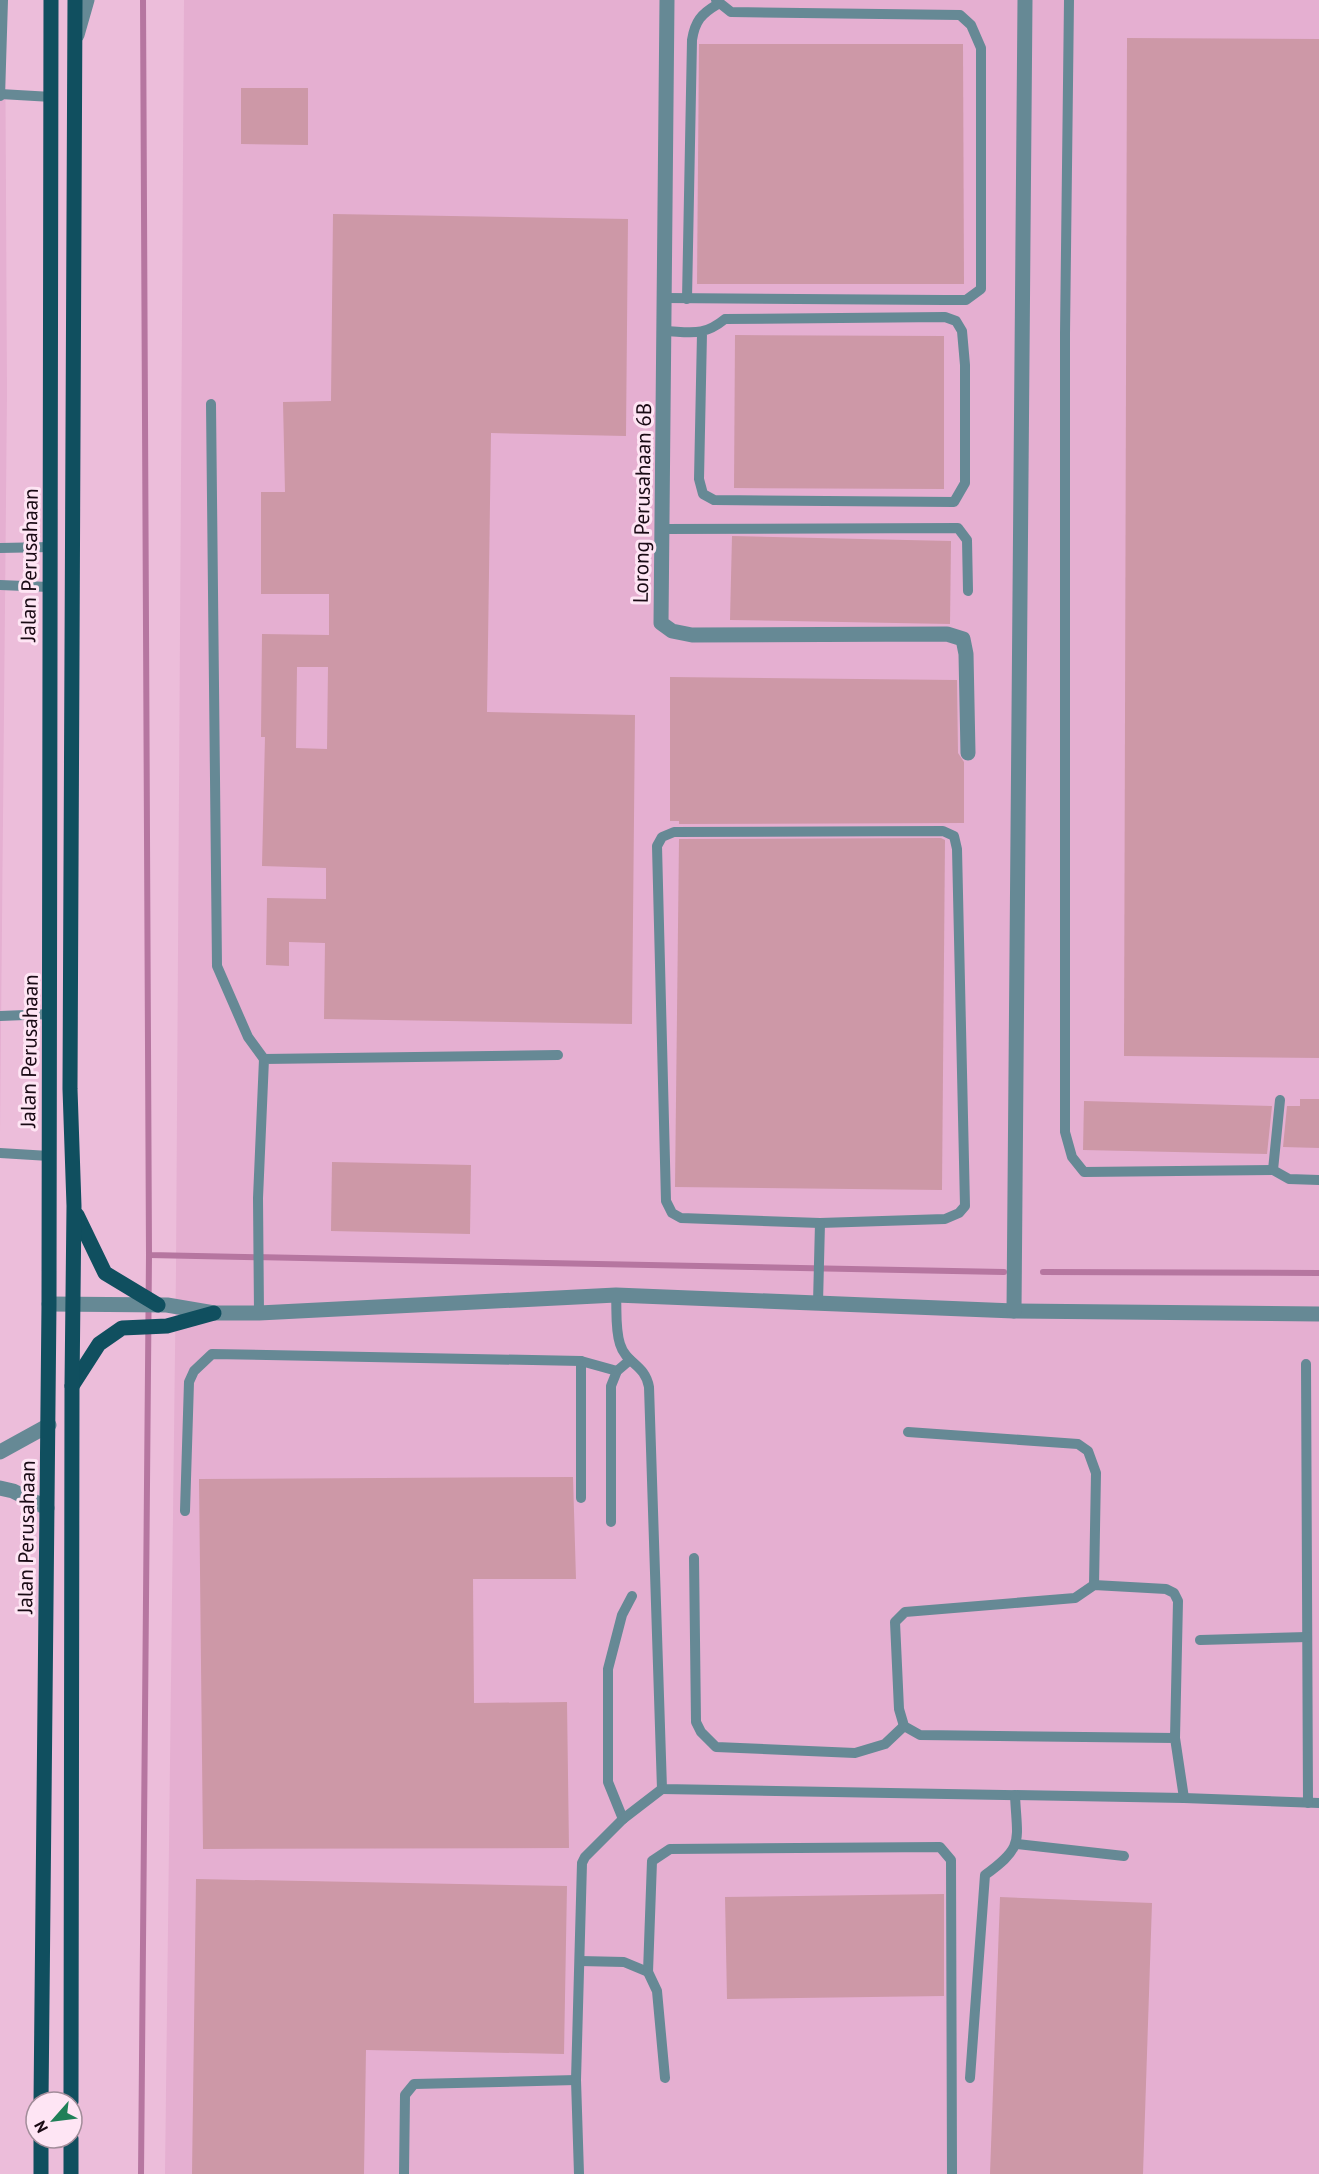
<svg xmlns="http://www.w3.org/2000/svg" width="1319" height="2174" viewBox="0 0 1319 2174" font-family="'PT Sans',sans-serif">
<rect width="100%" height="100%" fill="#ecbdda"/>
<g fill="#e5afd1">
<polygon points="0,0 5,0 7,393 0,1136"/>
<polygon points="184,0 1319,0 1319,2174 165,2174 176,1270"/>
</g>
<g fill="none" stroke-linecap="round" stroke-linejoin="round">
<g stroke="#b676a0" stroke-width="6">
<polyline points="143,0 149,1255 1004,1272"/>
<polyline points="1043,1272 1319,1273"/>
<polyline points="141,2174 149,1255"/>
</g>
</g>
<g fill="#cd98a7" fill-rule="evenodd">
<polygon points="1127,38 1319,39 1319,1058 1124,1056"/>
<polygon points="699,44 963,44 964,284 697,284"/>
<polygon points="241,88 308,88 308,145 241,144"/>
<path d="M333,214L628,219L626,436L491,433L487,712L635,715L632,1024L324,1019L325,943L289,942V966L266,965L267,898L326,899V868L262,866L265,737H261L262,634L329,635V594H261V492H285L283,402L331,401ZM297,667H328L327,749L296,748Z"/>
<polygon points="735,335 944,336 944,489 734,488"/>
<polygon points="732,536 951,541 950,624 730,620"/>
<polygon points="670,677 957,680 958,753 964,762 964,823 679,824 679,821 670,821"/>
<polygon points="941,838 945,840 942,1190 675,1187 679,839"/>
<polygon points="1300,1099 1319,1099 1319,1148 1283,1147 1287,1106 1300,1106"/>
<polygon points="1084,1101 1272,1106 1267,1154 1083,1150"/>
<polygon points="332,1162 471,1165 470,1234 331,1231"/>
<polygon points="573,1477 576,1579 473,1579 474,1703 567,1702 569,1848 203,1849 199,1479"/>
<polygon points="196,1879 567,1886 564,2054 366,2050 364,2174 192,2174"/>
<polygon points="944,1894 944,1996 727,1999 725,1897"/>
<polygon points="1000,1897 1152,1903 1143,2174 990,2174"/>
</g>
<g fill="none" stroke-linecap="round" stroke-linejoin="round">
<g stroke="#668995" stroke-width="10">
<polyline points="1069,0 1065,334 1065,1132 1072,1157 1084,1172 1273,1170"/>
<polyline points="0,94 52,97"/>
<polyline points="0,96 3,0"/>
<polyline points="665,298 944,300 966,300 981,289 981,48 971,25 960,15 731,12 716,0"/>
<path d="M687,299L692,40C695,21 701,14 718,4"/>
<path d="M664,331C691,332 703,337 725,319L945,317L956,321L962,331L965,365V483L954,502L714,500L703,494L699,479L702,333"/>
<polyline points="211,404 217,966 248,1037 264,1059"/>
<polyline points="663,529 958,528 967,540 968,591"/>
<polyline points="0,548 51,547"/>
<polyline points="0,585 49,587"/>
<polygon points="943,831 954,836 957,849 965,1206 959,1213 945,1219 820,1223 681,1218 672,1213 666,1201 657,846 662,837 674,832"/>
<polyline points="0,1016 51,1014"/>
<polyline points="1280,1100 1273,1170 1289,1179 1319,1180"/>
<polyline points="0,1153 49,1156"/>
<path d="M616,1295C617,1311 615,1329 620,1344C626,1364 645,1364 649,1387L662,1789L1184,1798L1319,1803"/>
<polyline points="818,1303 820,1223"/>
<polyline points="259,1313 258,1198 264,1059 558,1055"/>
<polyline points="581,1361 581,1498"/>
<polyline points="1306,1364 1308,1803"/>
<polyline points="908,1432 1078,1444 1088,1451 1096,1473 1094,1585"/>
<polyline points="185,1511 189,1382 194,1371 212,1354 581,1361 617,1371"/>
<polyline points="611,1522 611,1386 617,1371 630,1360"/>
<polyline points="694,1558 696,1722 701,1732 716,1747 855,1753 885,1744 904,1726"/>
<polyline points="1200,1640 1307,1637"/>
<polyline points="1175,1738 920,1735 904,1726 899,1709 895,1622 905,1612 1075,1598 1094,1585 1166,1589 1174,1593 1178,1601 1175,1738 1184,1798"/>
<polyline points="623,1819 608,1782 608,1669 622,1615 632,1596"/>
<polyline points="1017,1844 1124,1856"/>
<polyline points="580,1961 624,1962 648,1972 657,1991 665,2078"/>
<polyline points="648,1972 652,1861 670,1849 940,1847 951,1860 952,2174"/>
<path d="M970,2078L985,1875C1025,1846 1017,1842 1015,1795"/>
<polyline points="404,2174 405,2095 414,2084 576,2080"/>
<polyline points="579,2174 576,2080 582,1863 585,1857 623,1819 662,1789"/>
</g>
<g stroke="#668995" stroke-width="15">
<polyline points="667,0 661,623 672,631 692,635 947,634 963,639 966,654 968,753"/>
<polyline points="77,35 87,0"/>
<polyline points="49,1304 167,1305 214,1313 259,1313 616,1295 1014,1311 1319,1314"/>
<polyline points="1014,1311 1025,0"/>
<polyline points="0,1452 49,1425"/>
<polyline points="0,1488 13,1491 47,1508"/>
</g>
<g stroke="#104f5f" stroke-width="15">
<polyline points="77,1215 105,1273 158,1305"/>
<polyline points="72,1386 99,1344 122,1328 167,1326 214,1313"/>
<polyline points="41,2102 49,1304 51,0"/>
<polyline points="71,2102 72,1386 74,1206 70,1089 75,0"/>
<polyline points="41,2174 41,2138"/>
<polyline points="71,2174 71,2138"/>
</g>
</g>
<g text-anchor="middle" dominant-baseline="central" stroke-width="6" stroke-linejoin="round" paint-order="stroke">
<g font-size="21" fill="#190a14" stroke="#fee5f4">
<text transform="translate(642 503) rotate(-89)">Lorong Perusahaan 6B</text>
<text transform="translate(29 565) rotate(-89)">Jalan Perusahaan</text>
<text transform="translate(29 1051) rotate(-89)">Jalan Perusahaan</text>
<text transform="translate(26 1537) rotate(-89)">Jalan Perusahaan</text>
</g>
</g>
<g transform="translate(54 2120) rotate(242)"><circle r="28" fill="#fee5f4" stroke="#a28d9a" stroke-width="1.5"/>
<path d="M0-4.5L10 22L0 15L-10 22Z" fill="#1f7f57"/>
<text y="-9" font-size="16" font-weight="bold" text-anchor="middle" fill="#190a14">N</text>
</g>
</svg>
